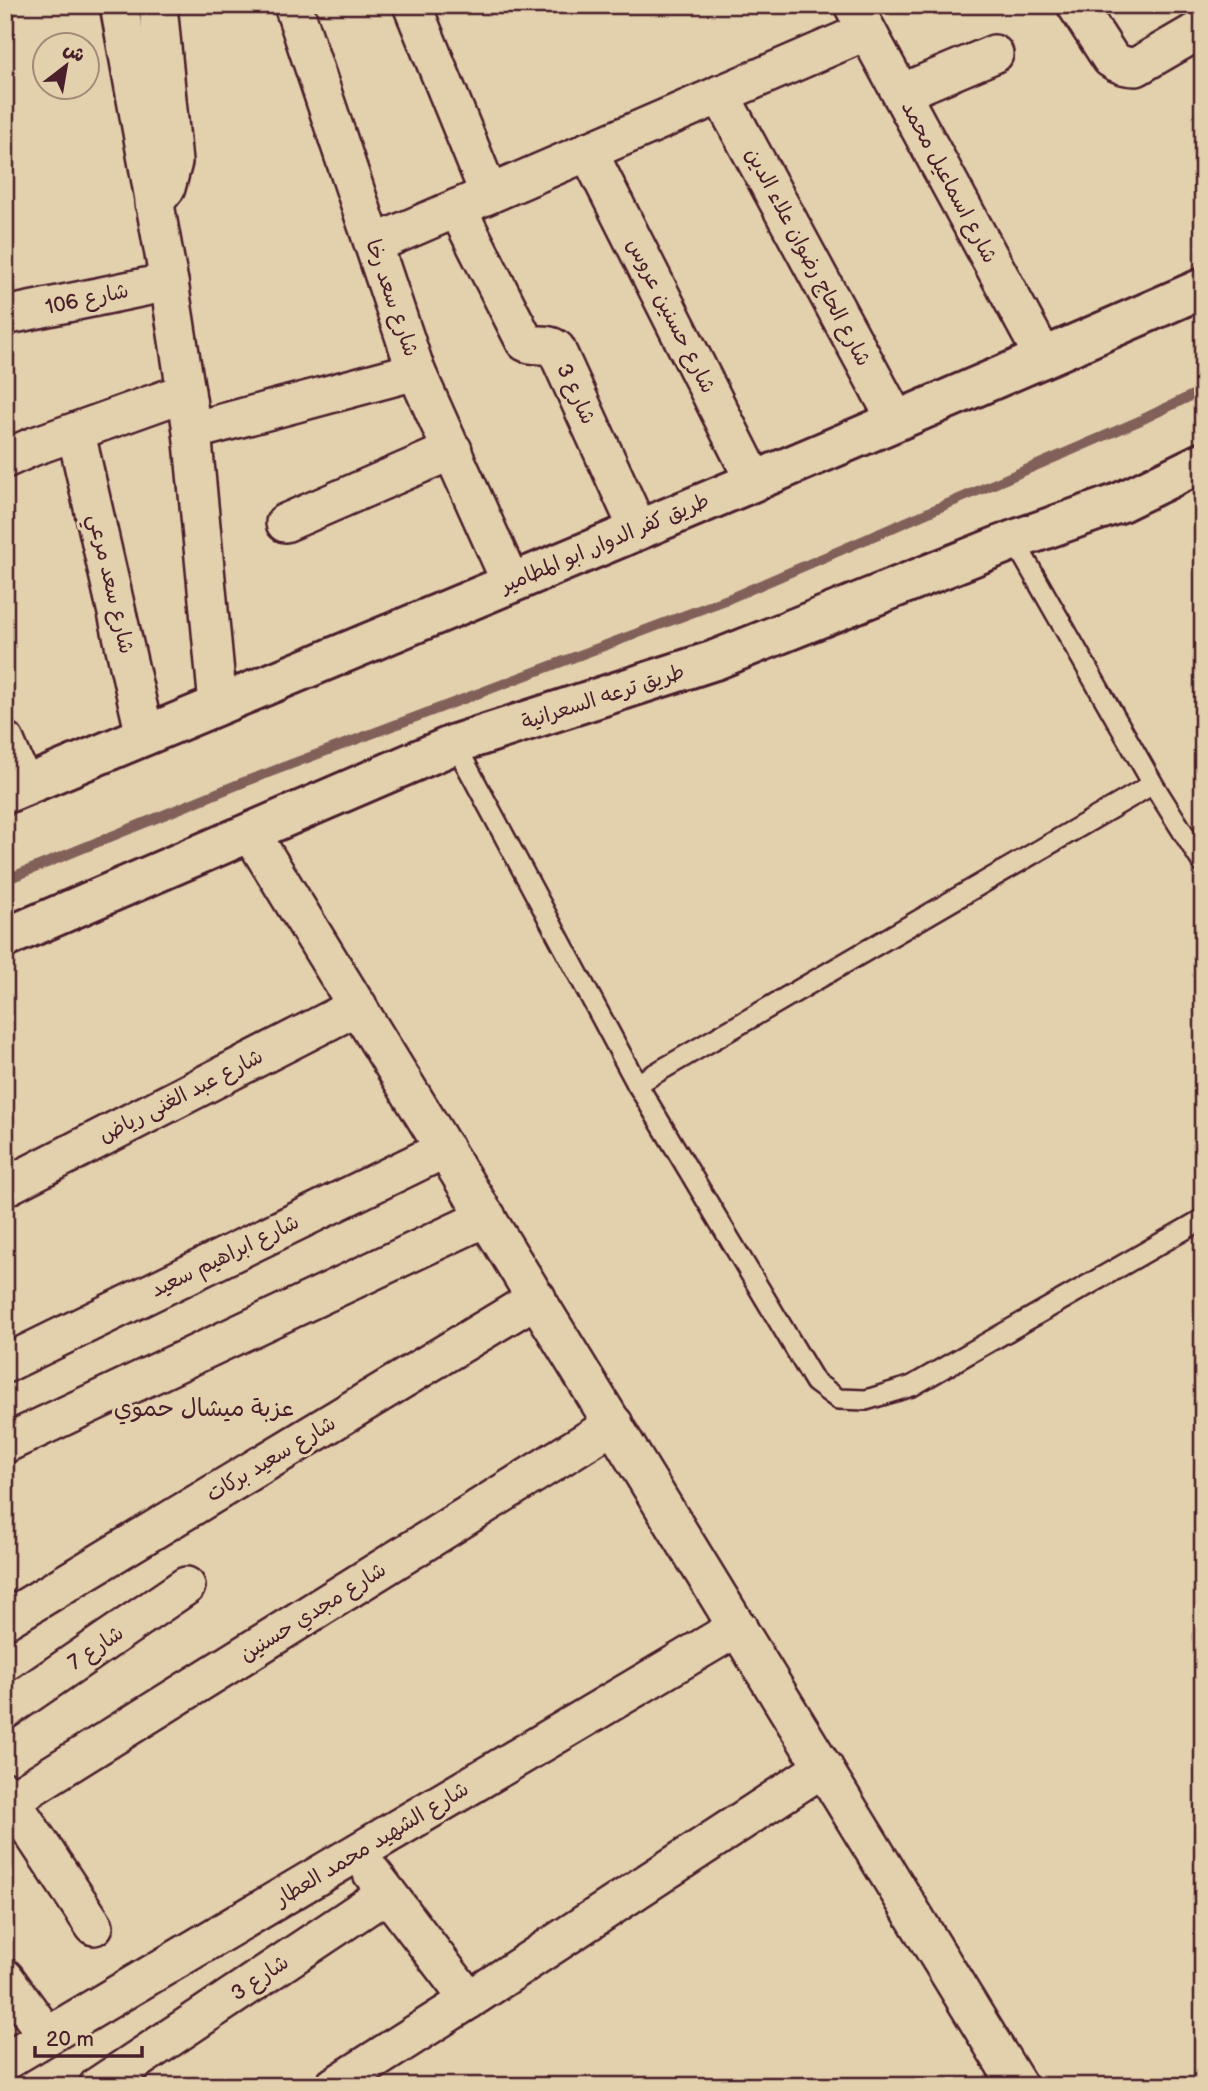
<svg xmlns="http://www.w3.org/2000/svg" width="1208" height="2091" viewBox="0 0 1208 2091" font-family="'Balsamiq Sans','Playpen Sans Arabic',sans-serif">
<rect width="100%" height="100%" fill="#e3d1ae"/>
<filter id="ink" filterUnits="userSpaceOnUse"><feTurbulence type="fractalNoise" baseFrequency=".0143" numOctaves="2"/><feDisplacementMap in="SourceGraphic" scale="14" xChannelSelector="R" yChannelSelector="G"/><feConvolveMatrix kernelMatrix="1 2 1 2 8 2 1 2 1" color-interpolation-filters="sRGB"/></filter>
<g filter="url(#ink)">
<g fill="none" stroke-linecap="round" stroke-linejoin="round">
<polyline stroke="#82605a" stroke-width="10" points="5,880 244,782 728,599 1139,421 1203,390"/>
<g stroke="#4a1f2b" stroke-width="24">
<g id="lane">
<polyline points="1014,540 1153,784 1203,864"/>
<polyline points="455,744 637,1084 815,1382 838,1399 866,1400 912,1386 1203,1219"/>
<polyline points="637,1084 1153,784"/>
</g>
</g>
<g stroke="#4a1f2b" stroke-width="42">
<g id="street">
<polyline points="119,5 169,282 192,431 218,705"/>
<polyline points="293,5 416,371 511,583"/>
<polyline points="412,5 489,194"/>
<polyline points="853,5 1044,358"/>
<path d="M1076,5L1111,59C1119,65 1126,67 1136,67L1203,28"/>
<polyline points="901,93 994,54"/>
<polyline points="720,94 896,420"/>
<polyline points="588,151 754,480"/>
<polyline points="154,203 166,188 173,162 158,5"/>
<path d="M457,208L525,342C535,348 546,342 556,349L638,529"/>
<polyline points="374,244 867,31"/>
<polyline points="5,316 169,282"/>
<polyline points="192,431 416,371"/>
<polyline points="76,433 145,736"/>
<polyline points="5,459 32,447 186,392"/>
<polyline points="285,523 453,450"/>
<polyline points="5,741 24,786"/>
<polyline points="251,833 1018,2086"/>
<polyline points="5,1187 358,1006"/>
<polyline points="5,1364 445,1149"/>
<polyline points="5,1444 487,1217"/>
<polyline points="5,1620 537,1298"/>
<polyline points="5,1710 186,1586"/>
<polyline points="5,1791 94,1926"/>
<polyline points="11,1800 614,1424"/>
<polyline points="372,1873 469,2000"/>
<polyline points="5,1978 47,2036"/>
<polyline points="5,2061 738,1627"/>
<polyline points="98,2086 387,1893"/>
<polyline points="334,2086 469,2000 824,1767"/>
</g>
</g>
<g stroke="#4a1f2b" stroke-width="44">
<g id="secondary">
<path d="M5,794C405,627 806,463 1203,288"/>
<polyline points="5,938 455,744 715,660 1014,540 1119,503 1203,462"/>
</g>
</g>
<use href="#lane" stroke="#e3d1ae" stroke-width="19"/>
<use href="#street" stroke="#e3d1ae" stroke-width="37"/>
<use href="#secondary" stroke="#e3d1ae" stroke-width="38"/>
</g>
</g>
<g text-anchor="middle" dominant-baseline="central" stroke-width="6" stroke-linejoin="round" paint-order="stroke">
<g font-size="21" fill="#4a1f2b" stroke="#e3d1ae">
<text transform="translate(949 182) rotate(62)">شارع اسماعيل محمد</text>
<text transform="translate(808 257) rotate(62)">شارع الحاج رضوان علاء الدين</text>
<text transform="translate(392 298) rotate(71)">شارع سعد رخا</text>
<text transform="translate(87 299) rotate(-12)">شارع 106</text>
<text transform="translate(671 316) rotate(63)">شارع حسنين عروس</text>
<text transform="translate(576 394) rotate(65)">شارع 3</text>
<text transform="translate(605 543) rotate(-23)">طريق كفر الدوار, ابو المطامير</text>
<text transform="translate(111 584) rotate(77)">شارع سعد مرعي</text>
<text transform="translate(603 697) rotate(-18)">طريق ترعه السعرانية</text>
<text transform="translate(181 1096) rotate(-27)">شارع عبد الغنى رياض</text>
<text transform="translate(225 1256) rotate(-26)">شارع ابراهيم سعيد</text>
<text transform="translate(271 1459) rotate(-31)">شارع سعيد بركات</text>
<text transform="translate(313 1612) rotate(-32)">شارع مجدي حسنين</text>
<text transform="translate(96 1648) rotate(-34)">شارع 7</text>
<text transform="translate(372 1844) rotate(-31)">شارع الشهيد محمد العطار</text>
<text transform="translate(260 1978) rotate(-34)">شارع 3</text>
</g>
<g font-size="24" fill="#4a1f2b" stroke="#e3d1ae">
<text x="204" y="1408">عزبة ميشال حموي</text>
</g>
</g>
<rect width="1208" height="2091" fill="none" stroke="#e3d1ae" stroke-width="28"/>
<rect x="14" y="14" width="1180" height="2063" fill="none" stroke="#4a1f2b" stroke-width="2.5" filter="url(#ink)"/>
<g transform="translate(66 66) rotate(31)"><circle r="33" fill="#e3d1ae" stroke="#a68a7a" stroke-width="2"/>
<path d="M0-5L12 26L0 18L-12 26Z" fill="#4a1f2b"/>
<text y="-10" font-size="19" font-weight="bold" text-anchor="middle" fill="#4a1f2b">ش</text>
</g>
<path d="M35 2046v10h107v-10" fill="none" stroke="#4a1f2b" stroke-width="3.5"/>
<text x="46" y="2046" font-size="21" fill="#4a1f2b" stroke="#e3d1ae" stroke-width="5" paint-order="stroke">20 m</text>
</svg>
